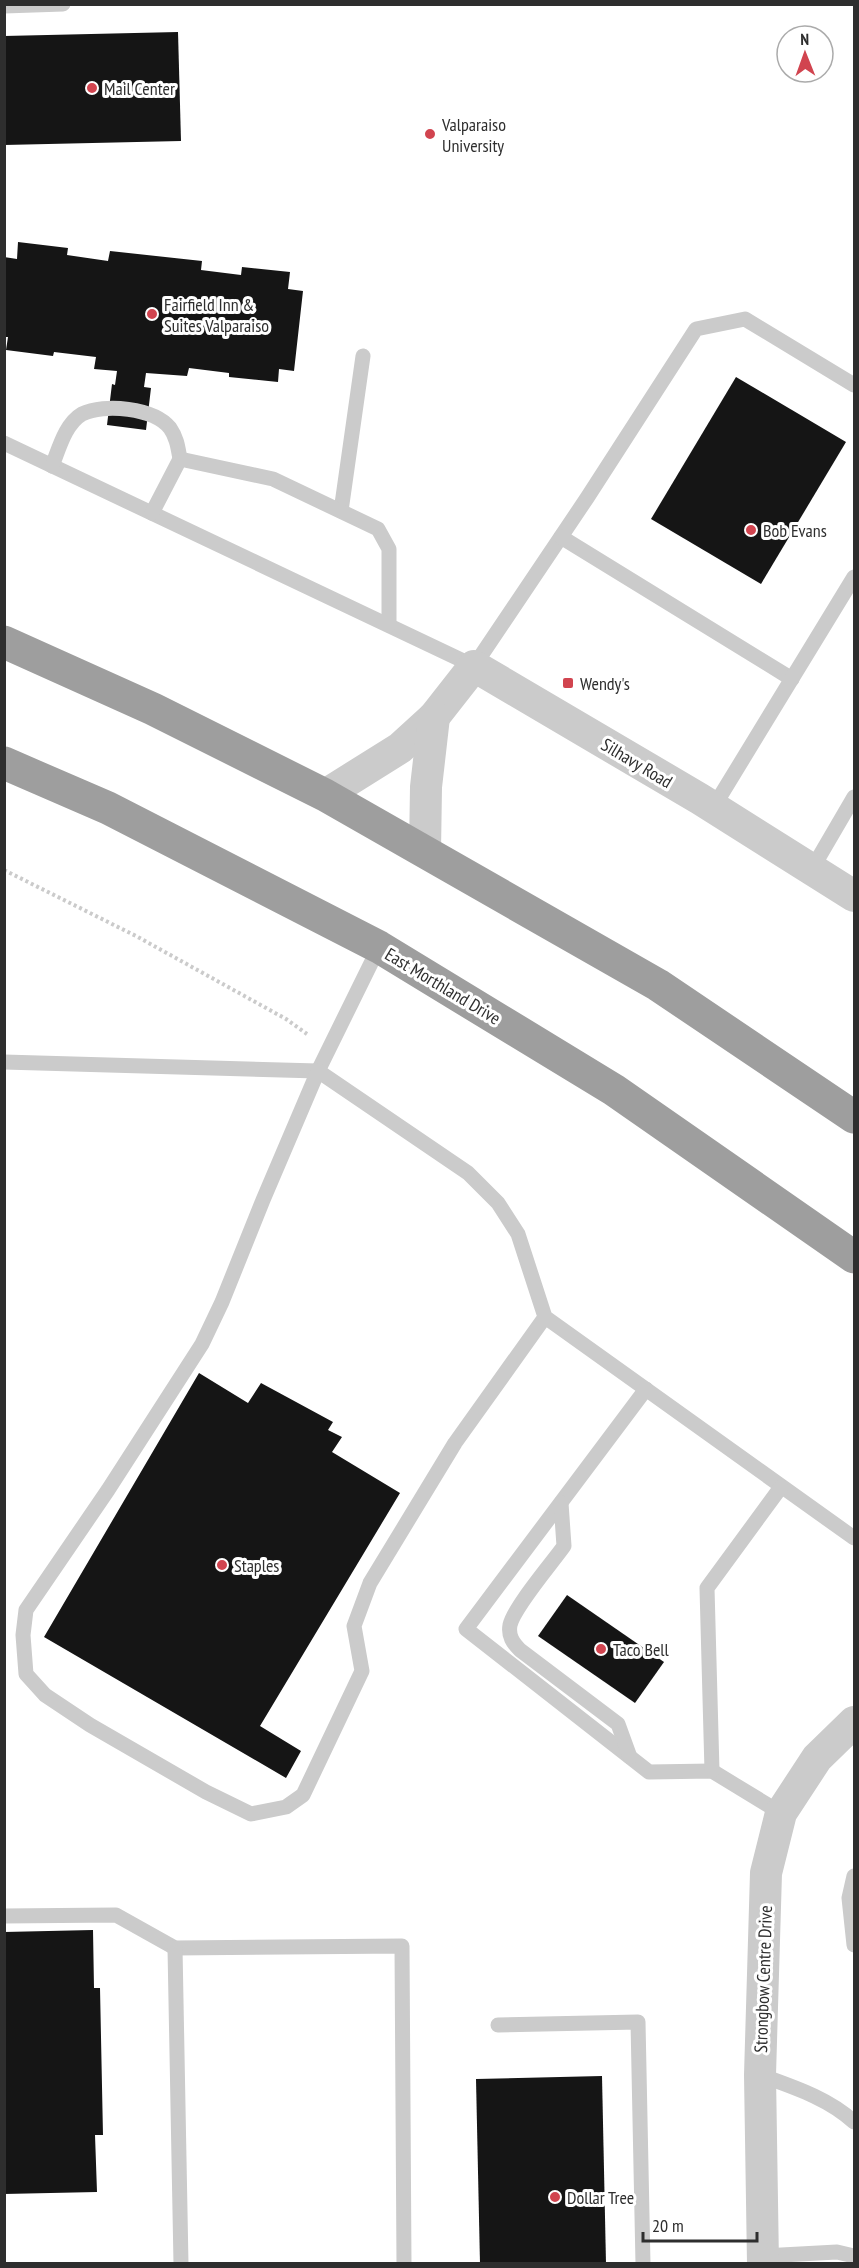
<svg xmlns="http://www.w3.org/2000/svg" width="859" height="2268" viewBox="0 0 859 2268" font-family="'PT Sans Narrow',sans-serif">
<rect width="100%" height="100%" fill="#fff"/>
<g fill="#151515">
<polygon points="178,32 181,141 4,145 4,36"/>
<polygon points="18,242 68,248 67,255 108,261 110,251 202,261 201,270 241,275 242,267 290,272 288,289 303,291 294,371 279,369 278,382 229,377 229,373 189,368 187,376 146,373 144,387 151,388 146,430 107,425 112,384 115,385 117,371 94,369 96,357 54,352 53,356 6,350 8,337 4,337 4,257 17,259"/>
<polygon points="736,377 846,442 761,584 651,519"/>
<polygon points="199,1373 248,1403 261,1383 333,1422 328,1430 342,1437 332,1452 400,1493 260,1726 301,1751 286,1778 44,1637"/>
<polygon points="567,1595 664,1662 635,1703 538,1636"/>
<polygon points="93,1930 94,1988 100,1988 103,2135 95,2135 97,2192 4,2194 4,1932"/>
<polygon points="602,2076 606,2264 480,2264 476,2079"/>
</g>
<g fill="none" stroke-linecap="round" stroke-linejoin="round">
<polyline stroke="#cbcbcb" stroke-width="4" stroke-dasharray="3 3" stroke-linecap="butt" points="4,870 136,936 286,1019 307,1034"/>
<g stroke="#cbcbcb" stroke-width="15">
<polyline points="4,6 63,4"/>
<polyline points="4,443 474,666 587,498 696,329 745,319 854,385"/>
<path d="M52,466C59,449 65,424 82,414C104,403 154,408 170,428C177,438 178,448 180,459"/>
<polyline points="341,511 363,356"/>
<polyline points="152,513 180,459 273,479 378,529 389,549 389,625"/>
<polyline points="561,537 792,679"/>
<polyline points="713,808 854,577"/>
<polyline points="812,869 854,797"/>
<polyline points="4,1062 318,1071 379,947"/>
<polyline points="545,1317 455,1443 370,1583 354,1626 362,1671 303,1795 286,1807 251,1814 206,1792 90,1725 45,1695 26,1674 23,1635 26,1610 108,1490 202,1344 222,1302 263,1200 318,1071 468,1173 498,1203 518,1234 545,1317 854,1538"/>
<polyline points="646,1389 466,1629 649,1772 712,1771 781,1813"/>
<path d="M561,1503L564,1546C552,1563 514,1607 510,1625C508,1636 513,1643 520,1650L618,1724L630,1757"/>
<polyline points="712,1771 707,1588 781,1487"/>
<polyline points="854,1876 849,1898 854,1945"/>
<polyline points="4,1916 116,1915 175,1948 402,1946 404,2264"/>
<polyline points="175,1948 181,2264"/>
<polyline points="498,2025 638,2022 643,2264"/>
<path d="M760,2075C793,2087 828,2098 854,2122"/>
<polyline points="763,2256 837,2252 854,2256"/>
</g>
<g stroke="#cbcbcb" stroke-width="32">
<polyline points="325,795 400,748 434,717 474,666 700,799 854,896"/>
<polyline points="425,851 426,787 434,717"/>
<polyline points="763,2264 760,2075 766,1873 781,1813 817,1758 854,1722"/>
</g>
<g stroke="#9e9e9e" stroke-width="33">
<polyline points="4,642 153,709 325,795 658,985 854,1117"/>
<polyline points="4,763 108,808 379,947 614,1090 854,1257"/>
</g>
</g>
<g fill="#d1444f" stroke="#fff" stroke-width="2">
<circle cx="92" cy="88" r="6"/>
<circle cx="430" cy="134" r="6"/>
<circle cx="152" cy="314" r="6"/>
<circle cx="751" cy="530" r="6"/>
<rect x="562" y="677" width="12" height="12" rx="3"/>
<circle cx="222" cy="1565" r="6"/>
<circle cx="601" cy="1649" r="6"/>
<circle cx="555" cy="2197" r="6"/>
</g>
<g text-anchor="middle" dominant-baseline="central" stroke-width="6" stroke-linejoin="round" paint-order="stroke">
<g font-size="18" fill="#2e2e2e" stroke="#fff" text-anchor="start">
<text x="104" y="88">Mail Center</text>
<text x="442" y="124">Valparaiso<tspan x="442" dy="21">University</tspan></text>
<text x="164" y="304">Fairfield Inn &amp;<tspan x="164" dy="21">Suites Valparaiso</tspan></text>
<text x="763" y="530">Bob Evans</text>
<text x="580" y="683">Wendy's</text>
<text x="234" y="1565">Staples</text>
<text x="613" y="1649">Taco Bell</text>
<text x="567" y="2197">Dollar Tree</text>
</g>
<g font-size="18" fill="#2e2e2e" stroke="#fff">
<text transform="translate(637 763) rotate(31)">Silhavy Road</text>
<text transform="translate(443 986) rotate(31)">East Morthland Drive</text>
<text transform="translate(763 1979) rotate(-88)">Strongbow Centre Drive</text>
</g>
</g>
<rect width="859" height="2268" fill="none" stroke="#2e2e2e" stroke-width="12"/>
<g transform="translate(805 54) rotate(359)"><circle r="28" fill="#ffffff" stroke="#ababab" stroke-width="1.5"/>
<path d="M0-4.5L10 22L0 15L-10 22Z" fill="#d1444f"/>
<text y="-9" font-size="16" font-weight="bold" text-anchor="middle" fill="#2e2e2e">N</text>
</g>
<path d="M643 2232v9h114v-9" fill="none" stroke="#2e2e2e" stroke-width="3"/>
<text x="652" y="2232" font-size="18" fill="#2e2e2e" stroke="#ffffff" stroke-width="4.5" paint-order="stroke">20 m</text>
</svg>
